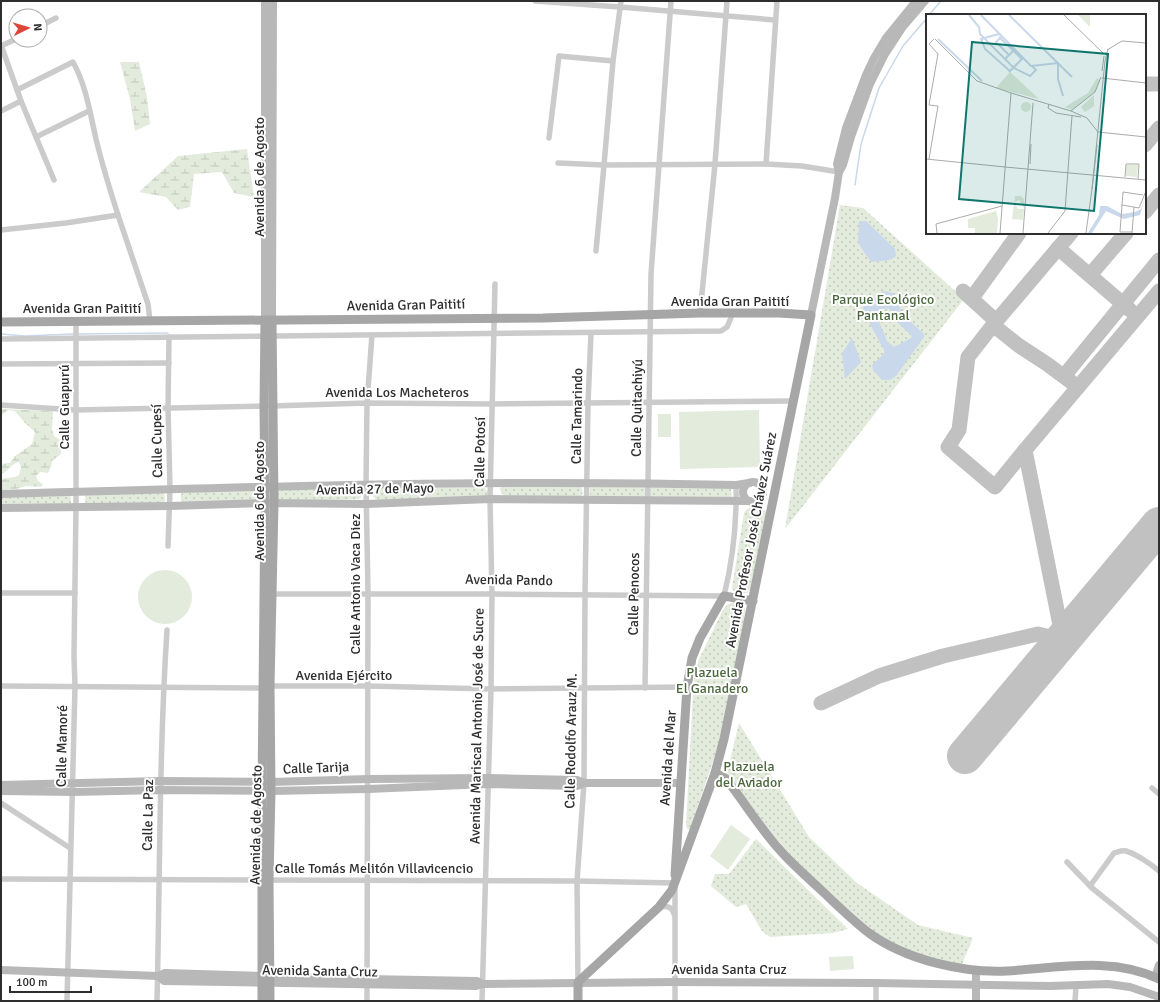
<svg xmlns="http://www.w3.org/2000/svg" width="1160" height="1002" viewBox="0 0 1160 1002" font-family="Signika,sans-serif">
<defs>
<pattern id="wetland-marsh" width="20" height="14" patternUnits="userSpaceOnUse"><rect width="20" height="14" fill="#e2ebdc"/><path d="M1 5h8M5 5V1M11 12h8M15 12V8" fill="none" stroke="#c2cabd"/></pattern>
<pattern id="park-dots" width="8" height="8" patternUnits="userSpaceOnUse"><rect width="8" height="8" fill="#e2ebdc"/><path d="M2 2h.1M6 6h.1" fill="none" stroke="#c2cabd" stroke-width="1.8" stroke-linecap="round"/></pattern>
</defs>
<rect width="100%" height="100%" fill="#fff"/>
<g fill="url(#wetland-marsh)">
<polygon points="120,62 139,62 147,97 150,124 135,131 130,99"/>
<polygon points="247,149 254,197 234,193 222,172 194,174 190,207 178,210 166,197 139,192 178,156"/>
<path d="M1,409L53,411L52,429L54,436L59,439L61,446V454L52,461L51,467L48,473L40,472L36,476L38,481L43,484L41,487L26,486L16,489L1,490V479L15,477L19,475L21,467L19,462C12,463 8,471 1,475V464L10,463L15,456L32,444L35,432L25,423L15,411L8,410L1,416Z"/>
</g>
<g fill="url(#park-dots)">
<polygon points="840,205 863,208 964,299 785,529"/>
<polygon points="504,485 579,486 582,488 583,493 580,497 505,496 501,493 500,488"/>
<polygon points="590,485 646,485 645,499 590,497"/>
<polygon points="651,485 731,485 732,500 650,498"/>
<polygon points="484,487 488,492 487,497 378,500 374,498 372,495 373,490 378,488"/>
<polygon points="276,490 357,490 360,491 361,497 359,499 276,501"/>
<path d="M183,491H255L257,492V500L183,503C180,500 180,494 183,491Z"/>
<polygon points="164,492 165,502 164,503 86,504 85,501 85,496 87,494"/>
<polygon points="69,495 71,497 71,503 69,504 1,506 1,497"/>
<path d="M754,507C762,508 765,508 769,516L753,585L747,593H735L732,588L744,513L747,509Z"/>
<polygon points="734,602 742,603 745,609 744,621 718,747 691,826 690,829 688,830 686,826 694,676 700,657 723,610 727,605"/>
<polygon points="739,723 809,837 857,883 918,925 973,938 962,964 942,963 909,951 871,931 844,909 790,854 759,819 727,773"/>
<polygon points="756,839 848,929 833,933 770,937 762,931 746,904 736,907 711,886 715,874 729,874"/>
</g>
<g fill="#e2ebdc">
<polygon points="759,410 760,467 680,469 679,412"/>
<rect x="658" y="414" width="13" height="23"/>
<circle cx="165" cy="597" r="27"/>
<polygon points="731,825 750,839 728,870 710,856"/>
<polygon points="853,956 854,969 830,971 829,957"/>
</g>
<g fill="#c9d8ea" fill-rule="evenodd">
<polygon points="859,221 866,221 895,249 896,256 890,260 871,262 858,243"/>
<path d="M883,291L893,293L903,315L924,334V337L896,376L890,380H882L873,370L872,365L884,354V350L863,311L864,303L873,300ZM889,308L893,318L912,336L911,338L894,347L887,341L877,317L882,309Z"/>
<polygon points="852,338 861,362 845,379 842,353"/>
</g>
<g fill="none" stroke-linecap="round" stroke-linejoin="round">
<g stroke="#c9d8ea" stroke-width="1.5">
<polyline points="929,15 941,1"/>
<polyline points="855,185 861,144 879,88 903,46 927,18"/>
<polyline points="1,334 25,336 73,334"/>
<polyline points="79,334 168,333"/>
</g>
<g stroke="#c1c1c1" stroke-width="15">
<polyline points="1145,84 1159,84"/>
<polyline points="1145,145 1159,128"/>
<polyline points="1145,212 1159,195"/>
<polyline points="1071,233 993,325 1018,345 1047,364 1078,387"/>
<polyline points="1058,248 1130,310"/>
<polyline points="1090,275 1126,233"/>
<polyline points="963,291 996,321"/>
<polyline points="972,298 1019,233"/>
<polyline points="993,325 968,357 959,430 948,447 995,487 1025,450"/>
<polyline points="1064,376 1159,260"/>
<polyline points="821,703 879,676 943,656 1038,634 1063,640 1025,450 1159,291"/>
</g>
<polyline stroke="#c1c1c1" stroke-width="36" points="965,756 1159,525"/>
<g stroke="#cbcbcb" stroke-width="5.5">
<polyline points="535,1 620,7 775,20"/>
<polyline points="40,26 56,18"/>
<polyline points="1,45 21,101 54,180"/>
<polyline points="1,46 16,39"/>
<path d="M17,90L73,62C86,85 90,113 96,139C102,164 110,190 118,215"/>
<polyline points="1,111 21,101"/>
<polyline points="36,137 89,111"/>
<polyline points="549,138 559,56 613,61 621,1"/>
<polyline points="558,163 604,165 613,61"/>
<polyline points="766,164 777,1"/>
<polyline points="1,230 66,223 118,215 148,304 150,321"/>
<polyline points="596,251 604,165 766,164 802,166 839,172"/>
<polyline points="700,313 715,164 727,1"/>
<polyline points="1,339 721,331 727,327 733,313"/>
<polyline points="1,364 169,363"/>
<polyline points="1,405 75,410 272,406 367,403 493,404 793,401"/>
<polyline points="168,546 170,489 168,408 169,337"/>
<polyline points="1,593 75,593"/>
<path d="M270,594H492L724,596C733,559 737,523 736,485"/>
<polyline points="1,686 263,688 270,686 368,686 491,689 687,687"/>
<polyline points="645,688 651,274 671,1"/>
<polyline points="1152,788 1159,794"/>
<polyline points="1,803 70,848"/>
<polyline points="1067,862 1092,888 1159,942"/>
<polyline points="1,879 577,881 675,883 675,1001"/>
<path d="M1090,886L1114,853C1118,852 1122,850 1126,851C1136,854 1151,864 1159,871"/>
<path d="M659,907C667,906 672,906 674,914"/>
<polyline points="578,982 577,881 584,783 585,595 588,403 591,333"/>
<polyline points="67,1001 75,686 74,656 76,506 76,322"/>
<path d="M157,1001C160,877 159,754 167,630"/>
<polyline points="367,1001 368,593 366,484 367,403 372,335"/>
<polyline points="482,1001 491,689 492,594 490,499 495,284"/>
<polyline points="876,1001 876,983"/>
<polyline points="1075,1001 1076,986"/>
</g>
<g stroke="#b8b8b8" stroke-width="8">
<polyline points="839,172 843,165 851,137 870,84 885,54 902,28 925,1"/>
<polyline points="811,315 835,198 839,172 837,164 846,128 866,75 874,58 886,38 916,1"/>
<polyline points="265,320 265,1"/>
<polyline points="272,320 273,1"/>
<circle cx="753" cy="492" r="10"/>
<path d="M1,494C246,487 491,479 736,485L749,483"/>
<polyline points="1,508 170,506 265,503 367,504 490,499 750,501"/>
<polyline points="1,785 161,781 271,782 368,779 488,778 577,780 584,783"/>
<polyline points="1,791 73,792 161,790 271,791 368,789 488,784 577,786 584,783 681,783"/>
<polyline points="1,970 158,976"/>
<polyline points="1155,977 1159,965"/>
<polyline points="482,984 477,981 367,979 165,973 158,976 164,981 476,986 482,984 674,982 876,983 1050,986 1108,984 1130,987 1159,997"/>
<polyline points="976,1001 976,971"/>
</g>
<g stroke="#a6a6a6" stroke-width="9">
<polyline points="1,322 543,318 700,313 779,313 811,315 724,739 715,773 672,890 659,907 578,982 578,1001"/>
<path d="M715,773L725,778L730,784C746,805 761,829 779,849C791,863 806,876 820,889C836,904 852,920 869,933C906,960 963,973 1007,971C1057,968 1112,956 1159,979"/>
<polyline points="675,875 687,687 692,658 700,638 724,596 753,601"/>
<polyline points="262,1001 262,790 265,503 264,406 265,320"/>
<polyline points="270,1001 269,879 271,791 270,686 274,503 272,320"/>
</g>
</g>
<g text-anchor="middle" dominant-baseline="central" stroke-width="4" stroke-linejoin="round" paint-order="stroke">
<g font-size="14" fill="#2e2e2e" stroke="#fff">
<text transform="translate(259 177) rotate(-90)">Avenida 6 de Agosto</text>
<text x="730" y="301">Avenida Gran Paitití</text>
<text transform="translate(406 305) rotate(-1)">Avenida Gran Paitití</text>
<text x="82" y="308">Avenida Gran Paitití</text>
<text x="397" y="392">Avenida Los Macheteros</text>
<text transform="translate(64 407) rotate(-90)">Calle Guapurú</text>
<text transform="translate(637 408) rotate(-89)">Calle Quitachiyú</text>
<text transform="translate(577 416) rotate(-89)">Calle Tamarindo</text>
<text transform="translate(157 441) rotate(-91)">Calle Cupesí</text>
<text transform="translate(480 452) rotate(-89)">Calle Potosí</text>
<text transform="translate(375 489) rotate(-1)">Avenida 27 de Mayo</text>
<text transform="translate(259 501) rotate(-90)">Avenida 6 de Agosto</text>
<text transform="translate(751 540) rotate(-79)">Avenida Profesor José Chávez Suárez</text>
<text transform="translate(509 580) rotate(1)">Avenida Pando</text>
<text transform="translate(355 584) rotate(-90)">Calle Antonio Vaca Diez</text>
<text transform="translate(634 594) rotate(-89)">Calle Penocos</text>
<text x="344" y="675">Avenida Ejército</text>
<text transform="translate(477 726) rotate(-89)">Avenida Mariscal Antonio José de Sucre</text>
<text transform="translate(571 741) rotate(-89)">Calle Rodolfo Arauz M.</text>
<text transform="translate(62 746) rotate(-89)">Calle Mamoré</text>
<text transform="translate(668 758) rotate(-86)">Avenida del Mar</text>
<text transform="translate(316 768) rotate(-2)">Calle Tarija</text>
<text transform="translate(148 815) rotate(-89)">Calle La Paz</text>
<text transform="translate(256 825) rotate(-89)">Avenida 6 de Agosto</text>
<text x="374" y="868">Calle Tomás Melitón Villavicencio</text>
<text x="729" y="969">Avenida Santa Cruz</text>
<text transform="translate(320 971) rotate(1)">Avenida Santa Cruz</text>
</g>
<g font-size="14" fill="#4b683d" stroke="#fff">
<text x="883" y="299">Parque Ecológico<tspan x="883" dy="16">Pantanal</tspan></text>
<text x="712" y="672">Plazuela<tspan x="712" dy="16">El Ganadero</tspan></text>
<text x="749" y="766">Plazuela<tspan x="749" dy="16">del Aviador</tspan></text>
</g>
</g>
<g transform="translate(926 14)">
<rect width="220" height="220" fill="#fff"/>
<path d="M89,182H95L98,185V194L93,186L88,189L92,195H98L97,206L86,205ZM70,197L72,205L71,219H49V214H42V205Z" fill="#e2ebdc"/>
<path d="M152,1H164V13ZM84,58L113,85L70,74ZM171,64L174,66L169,78L146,96L139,93L162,79ZM168,81V92L159,98L155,93ZM200,151H212L211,163L200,162Z" fill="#e2ebdc"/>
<path d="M95 93a5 5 0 1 1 10 0a5 5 0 1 1-10 0Z" fill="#e2ebdc"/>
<path d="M220,180L214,201L198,205L180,197L166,219H162L173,201L174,192H181L196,200L209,198L215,195Z" fill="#c9d8ea"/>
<path fill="none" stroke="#c9d8ea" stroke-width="2" d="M43,1L53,13L54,20L88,54M55,1L105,52L132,49V65L137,82M83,1L146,63M73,20L55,25L59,35L84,57M73,23L96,45M75,23L70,28L83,41M12,25L56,67M79,45L88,36M88,54L104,62L110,56L106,52M83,58L97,44"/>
<path fill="none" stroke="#ababab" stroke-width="1" d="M138,1L178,40M9,25L51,67L85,79M181,36L196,27L220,29M176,57L178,42M176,64L220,69M123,90L122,94L130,99L155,103M145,97L169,78L175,63M145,115L146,102M171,131L166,175L179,47L182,35M0,145L79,153M3,145L12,92L3,91L12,40L3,30L8,25M104,150L105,130M79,153L220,166M199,163L200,150H213L212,165M196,191L213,194L220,177M206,218H194L197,178L217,181M11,219L10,210L76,192M74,219L85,79L145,97L161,104L172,118L220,123M97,219L107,89M122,219L139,197L145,115M160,219L166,175M206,219L208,193"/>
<path fill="#0f766e" fill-opacity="0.15" stroke="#0f766e" stroke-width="2" d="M46,28L182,40L168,197L33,185Z"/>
<rect width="220" height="220" fill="none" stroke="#2e2e2e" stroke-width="2"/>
</g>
<rect width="1160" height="1002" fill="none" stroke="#2e2e2e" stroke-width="4"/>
<g transform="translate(28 28) rotate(85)"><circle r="19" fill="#ffffff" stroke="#ababab"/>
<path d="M0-3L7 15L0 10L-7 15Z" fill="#dd4538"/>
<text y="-6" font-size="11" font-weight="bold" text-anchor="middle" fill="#2e2e2e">N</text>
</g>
<path d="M10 986v6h81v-6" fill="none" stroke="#2e2e2e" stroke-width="2"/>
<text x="16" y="986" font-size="12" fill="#2e2e2e" stroke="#ffffff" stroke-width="3" paint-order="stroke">100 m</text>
</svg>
